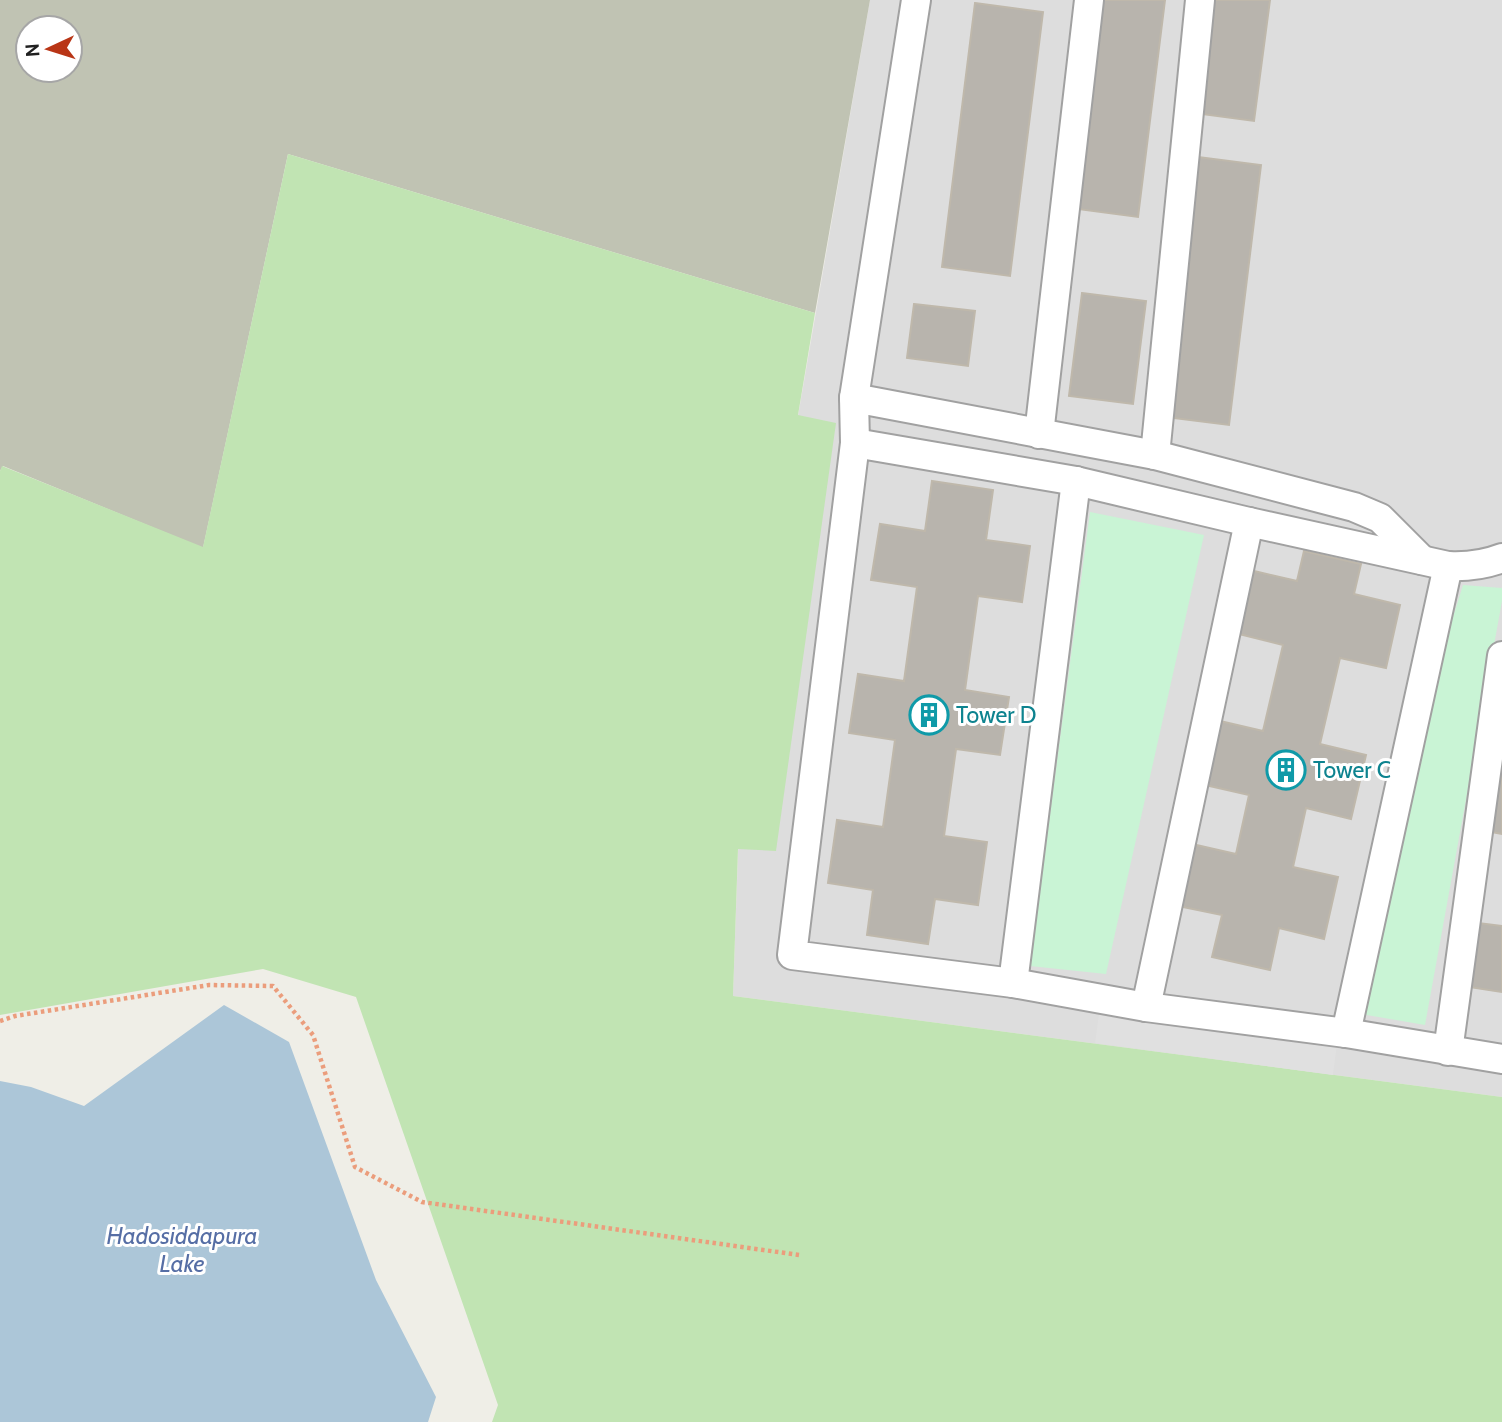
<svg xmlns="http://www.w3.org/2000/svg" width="1502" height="1422" viewBox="0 0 1502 1422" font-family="Cabin,sans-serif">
<rect width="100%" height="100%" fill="#efeee7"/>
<polygon fill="#ddd" points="870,0 1502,0 1502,1097 733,996 740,795 798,416"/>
<path fill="#c0c3b3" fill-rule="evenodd" d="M0,0H870L815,313L288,154L203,548L3,466L0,471ZM28,28H70V70H28Z"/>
<polygon fill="#c1e4b3" points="288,154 815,313 798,415 836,423 776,851 738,849 733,996 1502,1097 1502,1422 492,1422 498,1405 356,997 263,969 0,1015 0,471 2,466 203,547"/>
<g fill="#c9f4d5">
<polygon points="1090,512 1204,535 1106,974 1030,966"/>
<polygon points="1463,585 1502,588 1502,601 1425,1025 1361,1014 1432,684"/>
</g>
<polygon fill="#e0e0e0" points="1099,1013 1337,1045 1333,1075 1095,1043"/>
<polygon fill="#acc6d8" points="224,1005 289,1042 376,1280 436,1397 428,1422 0,1422 0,1081 31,1087 84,1106"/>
<g fill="#b8b4ad" stroke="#bfb8ab" stroke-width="2">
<polygon points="1096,0 1165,0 1138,217 1070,208"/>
<polygon points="1208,0 1270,0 1254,121 1194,113"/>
<polygon points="975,3 1043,12 1010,276 942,267"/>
<polygon points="1198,157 1261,165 1229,425 1165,417"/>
<polygon points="1082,293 1146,301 1133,404 1069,396"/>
<polygon points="914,304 975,311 968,366 907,358"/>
<polygon points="932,481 993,490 986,540 1030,546 1022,602 978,596 965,690 1009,697 1000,755 956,749 944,836 987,842 978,905 935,899 928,944 867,935 873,890 828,883 837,820 883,827 895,740 849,733 858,674 904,681 917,587 871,580 880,524 925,531"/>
<polygon points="1304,551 1361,564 1354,594 1400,605 1386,668 1340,658 1320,744 1366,755 1351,819 1306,808 1293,867 1338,877 1324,939 1279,928 1270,970 1212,957 1222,915 1178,906 1192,844 1236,854 1249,795 1205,785 1220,721 1263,731 1283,645 1239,634 1254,571 1297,581"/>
<polygon points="1501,762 1502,762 1502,834 1491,832"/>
<polygon points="1478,923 1502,926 1502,992 1469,987"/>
</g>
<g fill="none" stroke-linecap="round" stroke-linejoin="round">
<g stroke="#a1a1a1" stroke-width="32">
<g id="minor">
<polyline points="854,398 916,0"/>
<polyline points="1039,434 1089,0"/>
<polyline points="855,443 854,398 1155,455 1354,507 1380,518 1422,560"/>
<polyline points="1155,455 1200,0"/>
<path d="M1502,558C1484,565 1468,567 1448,566L1249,522L1076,481L855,443L792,955L1013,983L1146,1007L1346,1033L1502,1059"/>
<polyline points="1013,983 1076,481"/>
<polyline points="1146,1007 1249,522"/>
<polyline points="1346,1033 1448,566"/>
<polyline points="1448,1051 1502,656"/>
</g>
</g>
<polyline stroke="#eb9d7c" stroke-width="4.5" stroke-dasharray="3.5 3.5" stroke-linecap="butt" points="0,1021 15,1016 209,985 273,986 313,1035 355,1167 422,1202 799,1255"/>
<use href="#minor" stroke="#fff" stroke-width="28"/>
</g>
<defs>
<g id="building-ring" transform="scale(2.0125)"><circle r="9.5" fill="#fff" stroke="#0f9aa8" stroke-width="1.5"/><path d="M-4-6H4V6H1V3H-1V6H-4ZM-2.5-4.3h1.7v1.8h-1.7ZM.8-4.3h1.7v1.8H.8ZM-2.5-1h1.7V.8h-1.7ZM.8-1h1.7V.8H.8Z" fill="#0f9aa8"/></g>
</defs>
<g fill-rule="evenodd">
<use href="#building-ring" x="929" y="715"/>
<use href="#building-ring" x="1286" y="770"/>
</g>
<g text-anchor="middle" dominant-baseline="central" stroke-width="6" stroke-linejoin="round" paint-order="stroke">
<g font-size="23" fill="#0d838f" stroke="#fff" text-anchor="start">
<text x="956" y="715">Tower D</text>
<text x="1313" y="770">Tower C</text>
</g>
<g font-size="24" font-style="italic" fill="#566ea5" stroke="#fff">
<text x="182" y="1235">Hadosiddapura<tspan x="182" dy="28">Lake</tspan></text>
</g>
</g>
<g transform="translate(49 49) rotate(266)"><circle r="33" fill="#ffffff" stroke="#a6a6a6" stroke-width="2"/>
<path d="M0-5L12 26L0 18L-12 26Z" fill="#b93516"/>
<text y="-10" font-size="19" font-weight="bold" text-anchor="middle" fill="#202020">N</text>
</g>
</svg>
